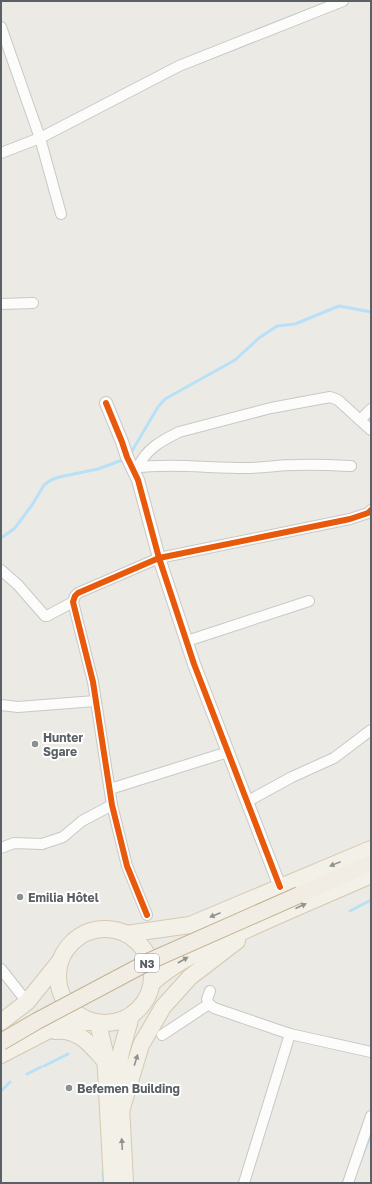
<svg xmlns="http://www.w3.org/2000/svg" width="372" height="1184" viewBox="0 0 372 1184" font-family="'Golos Text',sans-serif">
<rect width="100%" height="100%" fill="#eceae5"/>
<g fill="none" stroke-linecap="round" stroke-linejoin="round">
<g stroke="#b8e1f7" stroke-width="3">
<polyline points="129,456 158,407 165,399 235,360 259,338 277,326 295,324 339,306 371,312"/>
<polyline points="1,538 15,528 32,505 44,485 51,480 59,477 98,469 125,459"/>
<polyline points="350,911 371,900"/>
<polyline points="44,1066 68,1054"/>
<polyline points="27,1074 41,1067"/>
<polyline points="1,1091 10,1082"/>
<polyline points="360,1161 371,1135"/>
<polyline points="103,1172 104,1183"/>
</g>
<g stroke="#c8c8c8" stroke-width="12">
<g id="minor">
<polyline points="1,27 40,138 61,214"/>
<polyline points="1,153 40,138 179,66 343,1"/>
<polyline points="1,304 33,303"/>
<polyline points="360,420 371,409"/>
<path d="M132,468C170,463 208,468 246,468C263,468 279,465 295,465C314,464 332,465 351,466"/>
<path d="M138,468C145,449 163,440 179,432L271,408L330,397L338,400L371,430"/>
<polyline points="1,570 18,585 45,616 47,616 73,602"/>
<polyline points="187,641 309,601"/>
<polyline points="1,705 18,707 95,701"/>
<polyline points="110,789 228,752"/>
<polyline points="248,801 292,777 334,758 371,730"/>
<polyline points="1,848 14,843 42,844 63,837 82,821 112,805"/>
<polyline points="147,915 127,866 112,805 93,682 73,602 75,596 78,593 159,558 350,519 368,513 371,510"/>
<polyline points="1,969 27,1002"/>
<polyline points="210,991 207,999 209,1004 214,1008 290,1034 371,1052"/>
<polyline points="162,1035 209,1004"/>
<polyline points="244,1183 290,1034"/>
<polyline points="348,1183 371,1116"/>
</g>
</g>
<g stroke="#c8c8c8" stroke-width="14">
<polyline id="tertiary" points="106,403 122,442 127,457 138,480 159,558 194,664 280,887"/>
</g>
<g stroke="#d6c9b1" stroke-width="18">
<g id="primary">
<circle cx="105" cy="976" r="47"/>
<polyline points="126,934 190,925 371,849"/>
<path d="M152,983C178,960 200,952 231,937C277,915 324,896 371,875"/>
<polyline points="1,1022 27,1002 60,961"/>
<polyline points="98,1023 105,1053 112,1183"/>
<path d="M55,1031C78,1028 91,1045 105,1061"/>
<polyline points="1,1055 57,1026 68,1023 90,1022"/>
<polyline points="121,1111 141,1045 163,1007 190,977 237,941"/>
<polyline points="125,1183 119,1066 121,1052 131,1016"/>
</g>
</g>
<g stroke="#c4b192" stroke-width="18">
<polyline id="trunk" points="299,895 371,863"/>
</g>
<use href="#minor" stroke="#fcfcfb" stroke-width="10"/>
<use href="#tertiary" stroke="#fcfcfb" stroke-width="12"/>
<use href="#primary" stroke="#f3f0e7" stroke-width="16"/>
<use href="#trunk" stroke="#f1ede4" stroke-width="16"/>
<g stroke="#c4b192" stroke-width="18" stroke-linecap="butt">
<polyline id="trunk-bridge" points="1,1042 37,1021 152,960 299,895"/>
</g>
<use href="#trunk-bridge" stroke="#f1ede4" stroke-width="16"/>
<g stroke="#fff" stroke-width="8">
<g id="cycleway">
<polyline points="106,403 122,442 127,457 138,480 159,558 194,664 280,887"/>
<polyline points="147,915 127,866 112,805 93,682 73,602 75,596 78,593 159,558 350,519 368,513 371,510"/>
</g>
</g>
<use href="#cycleway" stroke="#e8590c" stroke-width="6"/>
</g>
<defs><path id="oneway-solid" d="M-6-.8H1V-3.2L6.5 0L1 3.2V.8H-6Z"/></defs>
<g fill="#909292">
<use href="#oneway-solid" transform="translate(335 864) rotate(158)"/>
<use href="#oneway-solid" transform="translate(301 906) rotate(-24)"/>
<use href="#oneway-solid" transform="translate(215 915) rotate(157)"/>
<use href="#oneway-solid" transform="translate(183 960) rotate(-30)"/>
<use href="#oneway-solid" transform="translate(136 1060) rotate(-73)"/>
<use href="#oneway-solid" transform="translate(122 1144) rotate(-93)"/>
</g>
<g fill="#8d9091" stroke="#fff" stroke-width="1.5">
<circle cx="35" cy="744" r="4"/>
<circle cx="20" cy="897" r="4"/>
<circle cx="69" cy="1088" r="4"/>
</g>
<g text-anchor="middle" dominant-baseline="central" stroke-width="4" stroke-linejoin="round" paint-order="stroke">
<rect fill="#fff" stroke="#8c9092" stroke-width="1" x="135" y="954" width="24" height="18" rx="3"/>
<g font-size="11" font-weight="bold" fill="#5a6064">
<text x="147" y="963">N3</text>
</g>
<g font-size="12" font-weight="bold" fill="#5a6064" stroke="#fff" text-anchor="start">
<text x="43" y="737">Hunter<tspan x="43" dy="14">Sgare</tspan></text>
<text x="28" y="897">Emilia Hôtel</text>
<text x="77" y="1088">Befemen Building</text>
</g>
</g>
<rect width="372" height="1184" fill="none" stroke="#5a6064" stroke-width="4"/>
</svg>
